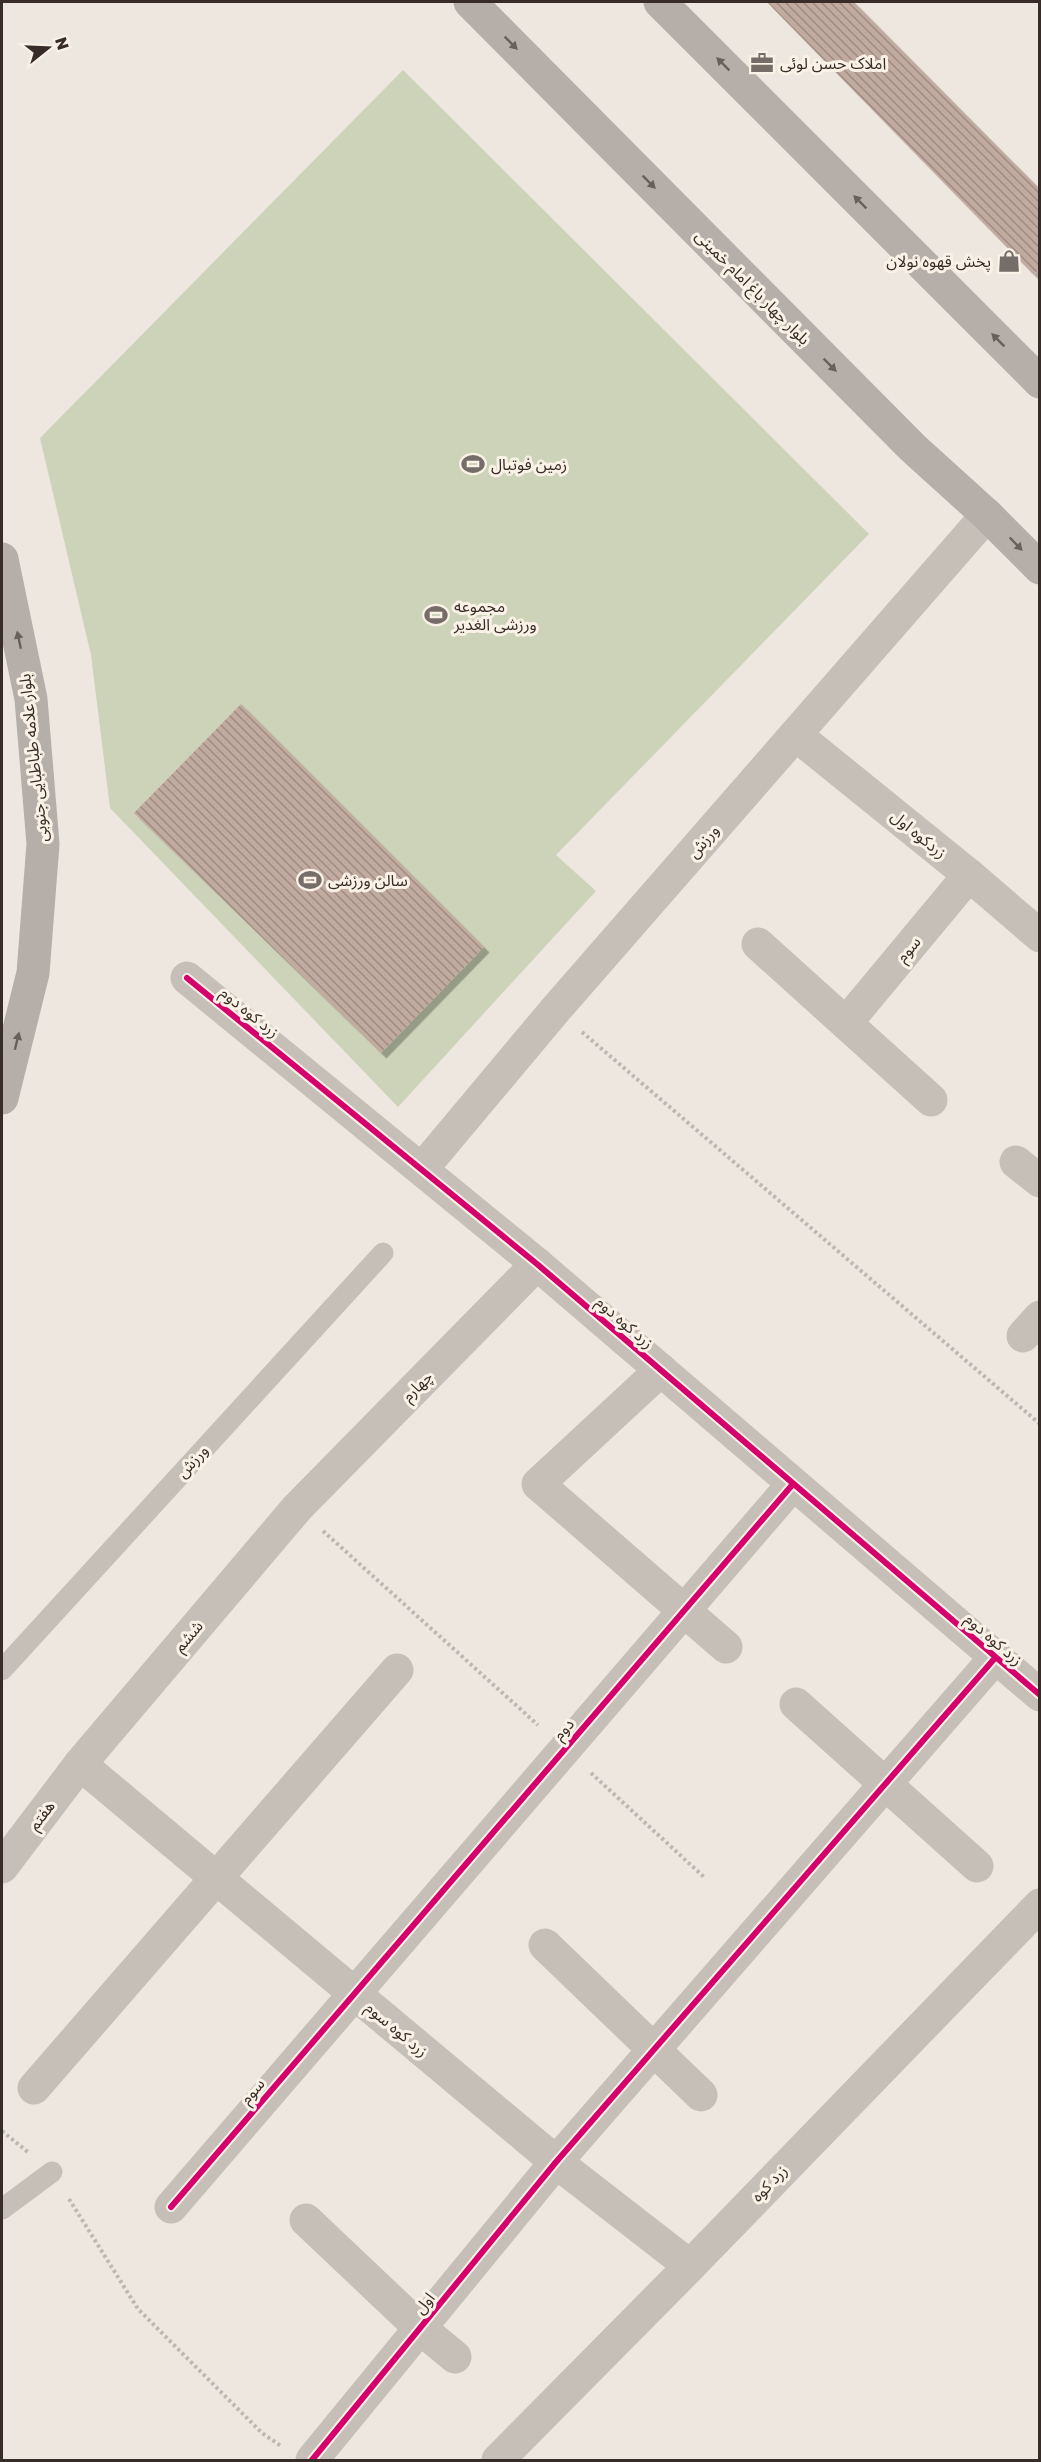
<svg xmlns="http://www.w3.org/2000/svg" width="1041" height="2462" viewBox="0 0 1041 2462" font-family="'Golos Text','Noto Sans Arabic',sans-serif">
<defs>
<pattern id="building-back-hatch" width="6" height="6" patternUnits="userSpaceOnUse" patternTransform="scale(1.5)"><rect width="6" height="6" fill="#c1aba0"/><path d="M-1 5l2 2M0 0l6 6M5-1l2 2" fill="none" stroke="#9e8b82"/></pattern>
<filter id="shadow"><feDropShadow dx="5.5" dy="5.5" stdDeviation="0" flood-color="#0004"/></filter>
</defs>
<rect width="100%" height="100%" fill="#ede7e0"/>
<polygon fill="#cdd3b9" points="403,70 869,534 556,855 596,891 398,1107 110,808 91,655 40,438"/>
<g fill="url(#building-back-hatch)" filter="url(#shadow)">
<polygon points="767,2 854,2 1040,189 1040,268 1034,275"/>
<polygon points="241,704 484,947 381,1053 134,813"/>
</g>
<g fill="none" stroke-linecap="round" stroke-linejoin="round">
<g stroke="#beb7b1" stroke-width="4" stroke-dasharray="3 3" stroke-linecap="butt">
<polyline points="582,1032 1040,1424"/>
<polyline points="323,1531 538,1725"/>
<polyline points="591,1773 705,1878"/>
<polyline points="2,2131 29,2153"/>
<polyline points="69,2199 138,2309 262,2433 281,2446"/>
</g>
<g stroke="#c6bfb8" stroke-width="21">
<polyline points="2,1670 383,1253"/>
<polyline points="2,2209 52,2172"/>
</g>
<g stroke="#c6bfb8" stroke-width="33">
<polyline points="796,735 969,875 1040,936"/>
<polyline points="758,944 931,1100"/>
<polyline points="187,978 537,1264 1040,1695"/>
<polyline points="846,1023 969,875"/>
<polyline points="1016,1162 1040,1181"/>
<polyline points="422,1169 556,1009 987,515"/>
<polyline points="1023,1336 1040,1317"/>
<polyline points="661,1370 538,1484 726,1647"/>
<polyline points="796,1704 977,1866"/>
<polyline points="80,1764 556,2162 690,2266"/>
<polyline points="2,1867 80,1764 297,1508 537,1264"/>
<polyline points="545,1945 701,2095"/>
<polyline points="34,2088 397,1670"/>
<polyline points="171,2207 793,1484"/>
<polyline points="306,2220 420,2328 455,2357"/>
<polyline points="312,2460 556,2162 995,1658"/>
<polyline points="498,2460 690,2266 1040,1905"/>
</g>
<g stroke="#b6afa9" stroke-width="33">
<polyline points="470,2 913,448 987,515 1040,568"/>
<polyline points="660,2 1040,382"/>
<polyline points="2,559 31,699 43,844 33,973 2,1098"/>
</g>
<g stroke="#faf2e6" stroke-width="10">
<g id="cycleway">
<polyline points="187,978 537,1264 1040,1695"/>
<polyline points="171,2207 793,1484"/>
<polyline points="312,2460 556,2162 995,1658"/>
</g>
</g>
<use href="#cycleway" stroke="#d6006c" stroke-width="6"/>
</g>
<defs><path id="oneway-solid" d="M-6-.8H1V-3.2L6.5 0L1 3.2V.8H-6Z" transform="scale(1.5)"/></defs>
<g fill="#6a605b">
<use href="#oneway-solid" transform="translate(511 43) rotate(45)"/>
<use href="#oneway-solid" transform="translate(723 64) rotate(-135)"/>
<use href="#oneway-solid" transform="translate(649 182) rotate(45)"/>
<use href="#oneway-solid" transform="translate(860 202) rotate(-135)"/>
<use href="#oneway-solid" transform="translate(998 340) rotate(-135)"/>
<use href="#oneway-solid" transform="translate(830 365) rotate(45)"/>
<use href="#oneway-solid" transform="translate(1016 544) rotate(46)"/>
<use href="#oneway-solid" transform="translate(19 640) rotate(-102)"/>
<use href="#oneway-solid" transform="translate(17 1041) rotate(-76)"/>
</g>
<defs>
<g id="office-bare" transform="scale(1.8)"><path d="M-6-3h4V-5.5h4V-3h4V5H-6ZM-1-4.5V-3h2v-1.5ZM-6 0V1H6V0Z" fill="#776d68" stroke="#faf2e6" stroke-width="2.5" paint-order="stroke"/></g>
<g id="shop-bare" transform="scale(1.8)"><path d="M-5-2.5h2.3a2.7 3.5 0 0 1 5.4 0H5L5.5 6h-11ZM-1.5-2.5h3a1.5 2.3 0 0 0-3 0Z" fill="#776d68" stroke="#faf2e6" stroke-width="2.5" paint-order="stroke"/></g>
<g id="stadium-bare" transform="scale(1.8)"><path d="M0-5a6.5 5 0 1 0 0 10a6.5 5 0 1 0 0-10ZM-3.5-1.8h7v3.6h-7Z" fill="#776d68" stroke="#faf2e6" stroke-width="2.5" paint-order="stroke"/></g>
</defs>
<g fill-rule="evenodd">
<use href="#office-bare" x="762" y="63"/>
<use href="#shop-bare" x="1009" y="261"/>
<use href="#stadium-bare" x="473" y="464"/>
<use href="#stadium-bare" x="436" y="615"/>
<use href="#stadium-bare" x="310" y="880"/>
</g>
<g text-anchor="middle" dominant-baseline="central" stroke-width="6" stroke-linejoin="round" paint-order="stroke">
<g font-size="16" fill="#372c27" stroke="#faf2e6" text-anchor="start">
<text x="780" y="63">املاک حسن لوئی</text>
<text x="991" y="261" text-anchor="end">پخش قهوه نولان</text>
<text x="491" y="464">زمین فوتبال</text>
<text x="454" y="606">مجموعه<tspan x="454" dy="18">ورزشی الغدیر</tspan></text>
<text x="328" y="880">سالن ورزشی</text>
</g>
<g font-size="16" fill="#372c27" stroke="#faf2e6">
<text transform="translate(753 287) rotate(45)">بلوار چهار باغ امام خمینی</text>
<text transform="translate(33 758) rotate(-96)">بلوار علامه طباطبایی جنوبی</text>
<text transform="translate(919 834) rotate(39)">زردکوه اول</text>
<text transform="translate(703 841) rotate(-49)">ورزش</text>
<text transform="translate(908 949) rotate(-50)">سوم</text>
<text transform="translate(250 1012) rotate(39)">زرد کوه دوم</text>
<text transform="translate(625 1322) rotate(41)">زرد کوه دوم</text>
<text transform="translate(417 1386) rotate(-45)">چهارم</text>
<text transform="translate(192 1461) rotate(-48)">ورزش</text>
<text transform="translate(188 1636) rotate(-50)">ششم</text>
<text transform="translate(994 1639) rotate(41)">زرد کوه دوم</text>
<text transform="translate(563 1729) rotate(-49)">دوم</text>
<text transform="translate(41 1815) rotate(-53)">هفتم</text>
<text transform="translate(397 2029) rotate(40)">زرد کوه سوم</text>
<text transform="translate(252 2091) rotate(-50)">سوم</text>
<text transform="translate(769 2183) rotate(-46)">زرد کوه</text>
<text transform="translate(424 2303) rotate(-51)">اول</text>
</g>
</g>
<rect width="1041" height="2462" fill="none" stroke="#372c27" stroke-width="6"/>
<g transform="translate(48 48) rotate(72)" stroke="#faf2e6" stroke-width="4.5" paint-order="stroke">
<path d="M0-4.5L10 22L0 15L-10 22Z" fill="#372c27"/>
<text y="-9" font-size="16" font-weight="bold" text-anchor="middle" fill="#372c27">N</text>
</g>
</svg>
